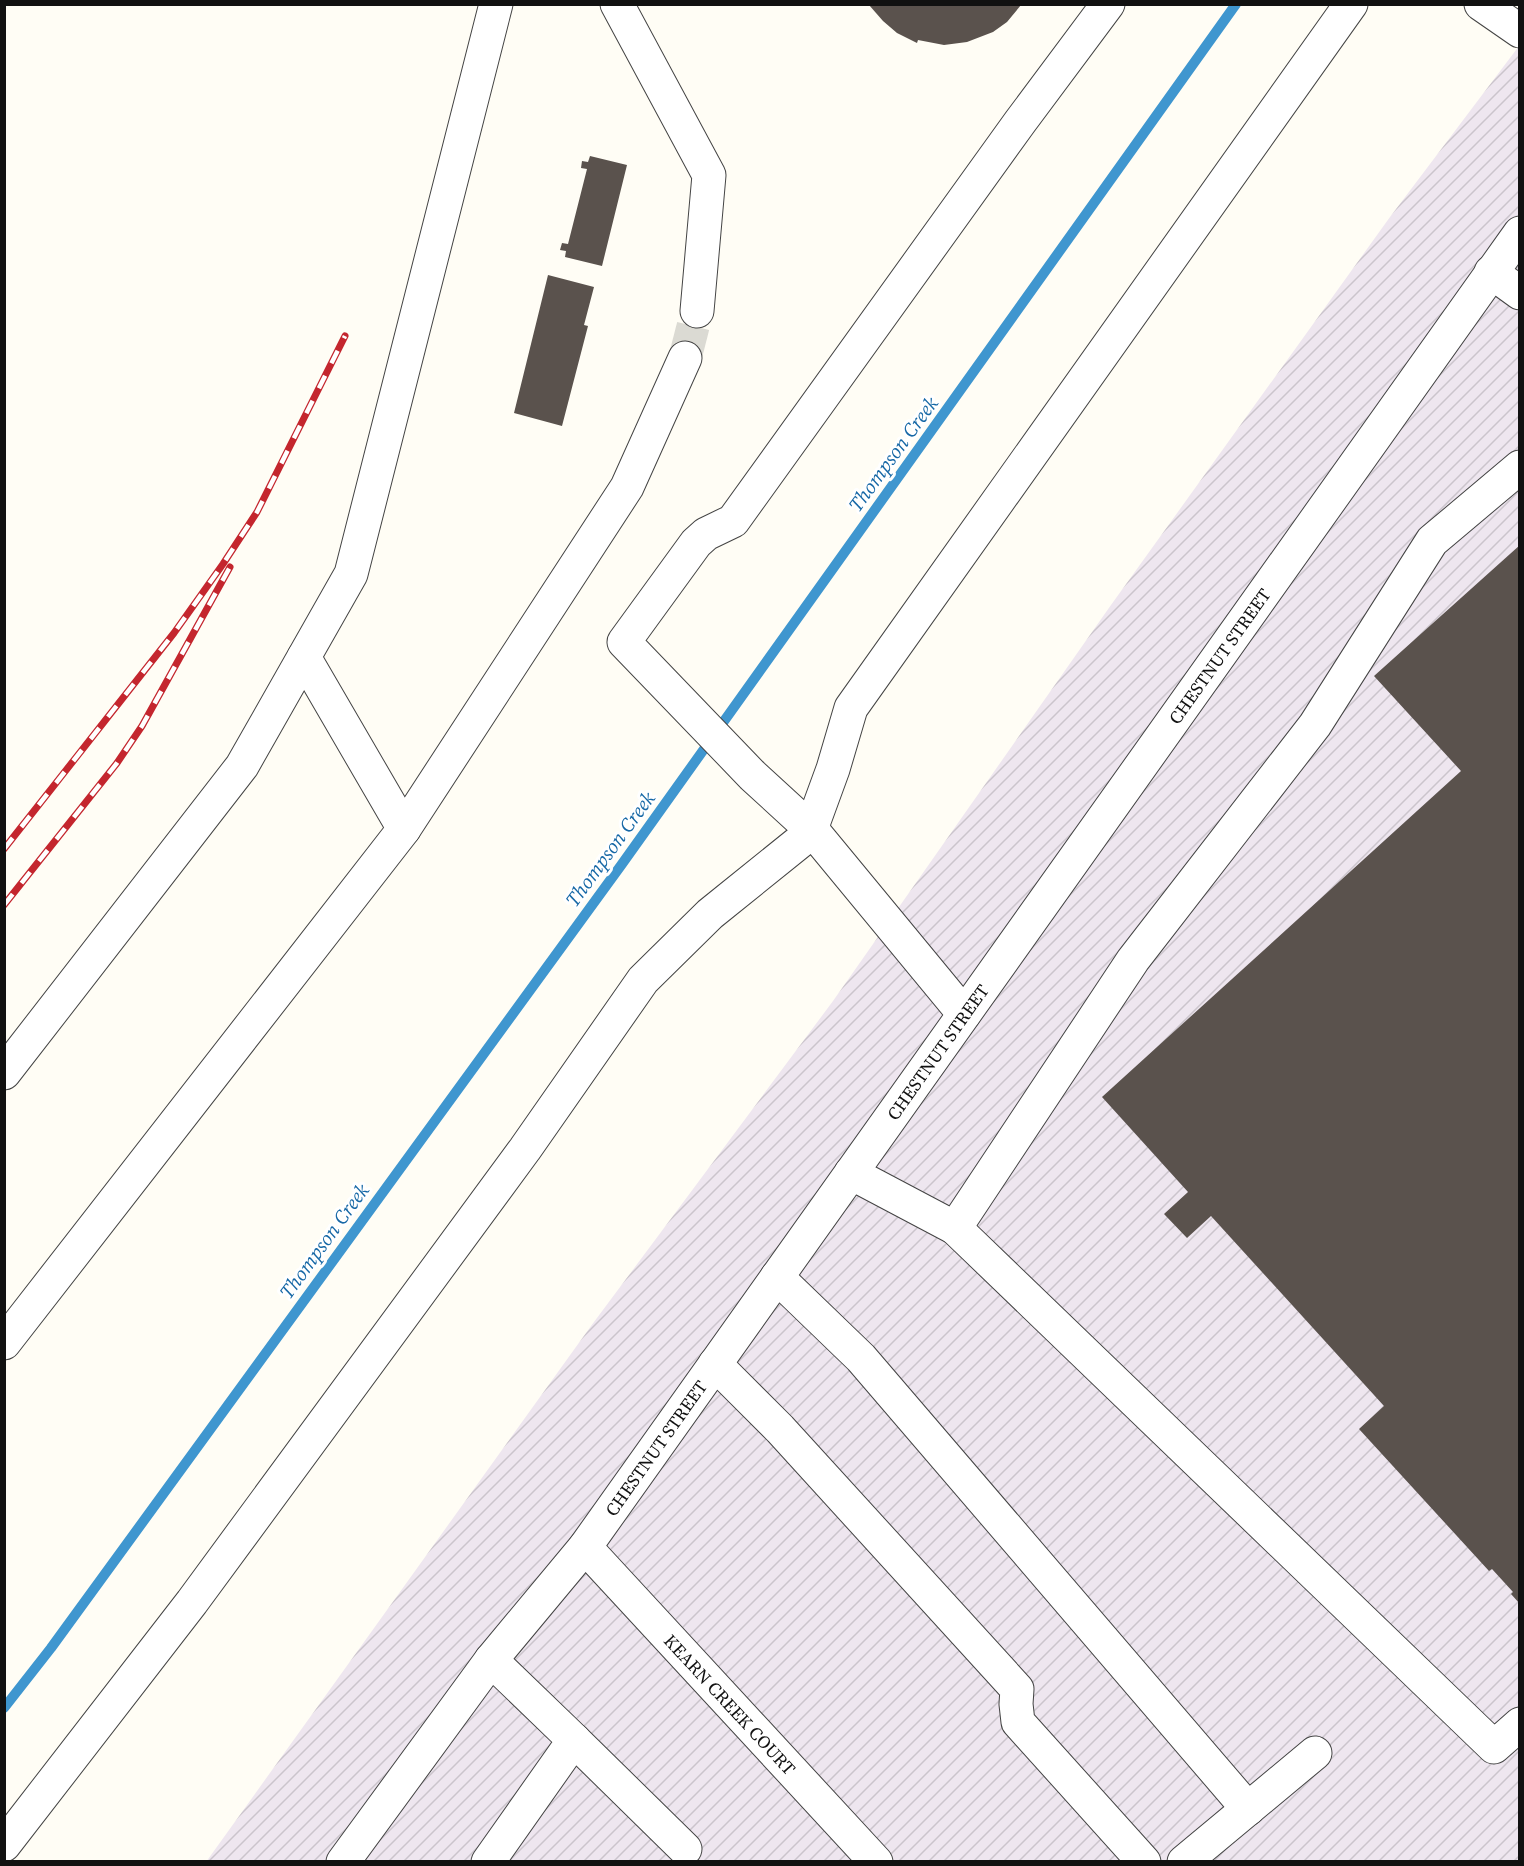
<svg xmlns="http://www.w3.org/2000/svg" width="1524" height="1866" viewBox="0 0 1524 1866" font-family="'Source Serif 4',serif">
<defs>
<pattern id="industrial-furrows" width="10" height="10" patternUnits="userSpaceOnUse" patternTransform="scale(1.5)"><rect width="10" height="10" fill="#eee6ef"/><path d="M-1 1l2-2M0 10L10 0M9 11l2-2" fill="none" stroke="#cbc4cc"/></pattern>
</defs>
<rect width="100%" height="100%" fill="#fffdf5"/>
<polygon fill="url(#industrial-furrows)" points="1519,46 1519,1861 206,1862 591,1326 833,1001 1111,605 1390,217"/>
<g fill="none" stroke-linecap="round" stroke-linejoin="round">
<polyline stroke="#3f96cf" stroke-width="10" points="4,1708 51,1648 622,864 1236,4"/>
</g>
<g fill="#5a524d">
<polygon points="869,5 1021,5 1007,22 993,32 967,42 944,45 918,40 917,43 897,33 883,21"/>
<polygon points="590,156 627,165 602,266 565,257 566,251 560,250 562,243 568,244 587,169 581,168 582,161 588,162"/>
<polygon points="548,275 594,287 584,325 588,326 562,426 514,413"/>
<polygon points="1520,545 1520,1604 1511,1594 1513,1592 1492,1569 1489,1571 1359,1429 1384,1406 1211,1216 1187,1238 1164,1214 1188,1192 1102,1097 1461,771 1374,676"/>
</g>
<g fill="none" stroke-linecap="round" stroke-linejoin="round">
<polyline stroke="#dbdad3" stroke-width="33" stroke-dasharray="33 16" stroke-linecap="butt" points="685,358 697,311"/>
<g stroke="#444" stroke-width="35">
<g id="minor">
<polyline points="617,4 709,175 697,311"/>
<polyline points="1481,4 1520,31"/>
<polyline points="1491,272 1520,293"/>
<polyline points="304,657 404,829"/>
<polyline points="964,1014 813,831 814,821 833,769 851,708 1351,4"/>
<polyline points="4,1073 242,766 351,574 496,4"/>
<polyline points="851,1173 955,1228 1133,960 1315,725 1432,541 1520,467"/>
<polyline points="955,1228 1494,1747 1520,1724"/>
<polyline points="777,1277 861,1358 1248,1809"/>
<polyline points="4,1343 404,829 627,487 685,358"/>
<polyline points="715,1364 780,1429 1017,1689 1016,1704 1018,1722 1144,1862"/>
<path id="s1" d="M585,1547L876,1862"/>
<polyline points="574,1740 685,1849"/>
<polyline points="4,1845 192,1602 525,1149 643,980 710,914 813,831 753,776 624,642 696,543 706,534 733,521 1020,122 1108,4"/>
<path id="s2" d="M343,1862L491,1660L585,1547L1520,233"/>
<polyline points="488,1862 574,1740 491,1660"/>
<polyline points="1184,1862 1315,1753"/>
</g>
</g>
<use href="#minor" stroke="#fff" stroke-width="33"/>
<g stroke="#c4262e" stroke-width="7">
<g id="rail">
<polyline points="4,849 174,633 223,564 257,512 345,336"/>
<polyline points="4,905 117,763 142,726 230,567"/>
</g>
</g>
<use href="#rail" stroke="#fff" stroke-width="4.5" stroke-dasharray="14" stroke-linecap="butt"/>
</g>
<g text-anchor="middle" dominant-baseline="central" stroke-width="6" stroke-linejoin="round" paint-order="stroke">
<g font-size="18" fill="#111" stroke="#fff">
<text stroke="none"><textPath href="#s2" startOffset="1491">CHESTNUT STREET</textPath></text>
<text stroke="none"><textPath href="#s2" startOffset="1005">CHESTNUT STREET</textPath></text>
<text stroke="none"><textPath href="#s2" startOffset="519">CHESTNUT STREET</textPath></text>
<text stroke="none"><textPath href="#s1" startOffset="214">KEARN CREEK COURT</textPath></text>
</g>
<g font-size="20" font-style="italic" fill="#1768a6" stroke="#fff">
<text transform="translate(893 454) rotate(-54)">Thompson Creek</text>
<text transform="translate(610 849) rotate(-54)">Thompson Creek</text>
<text transform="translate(324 1241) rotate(-54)">Thompson Creek</text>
</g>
</g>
<rect width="1524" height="1866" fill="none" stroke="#111111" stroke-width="12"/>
</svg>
